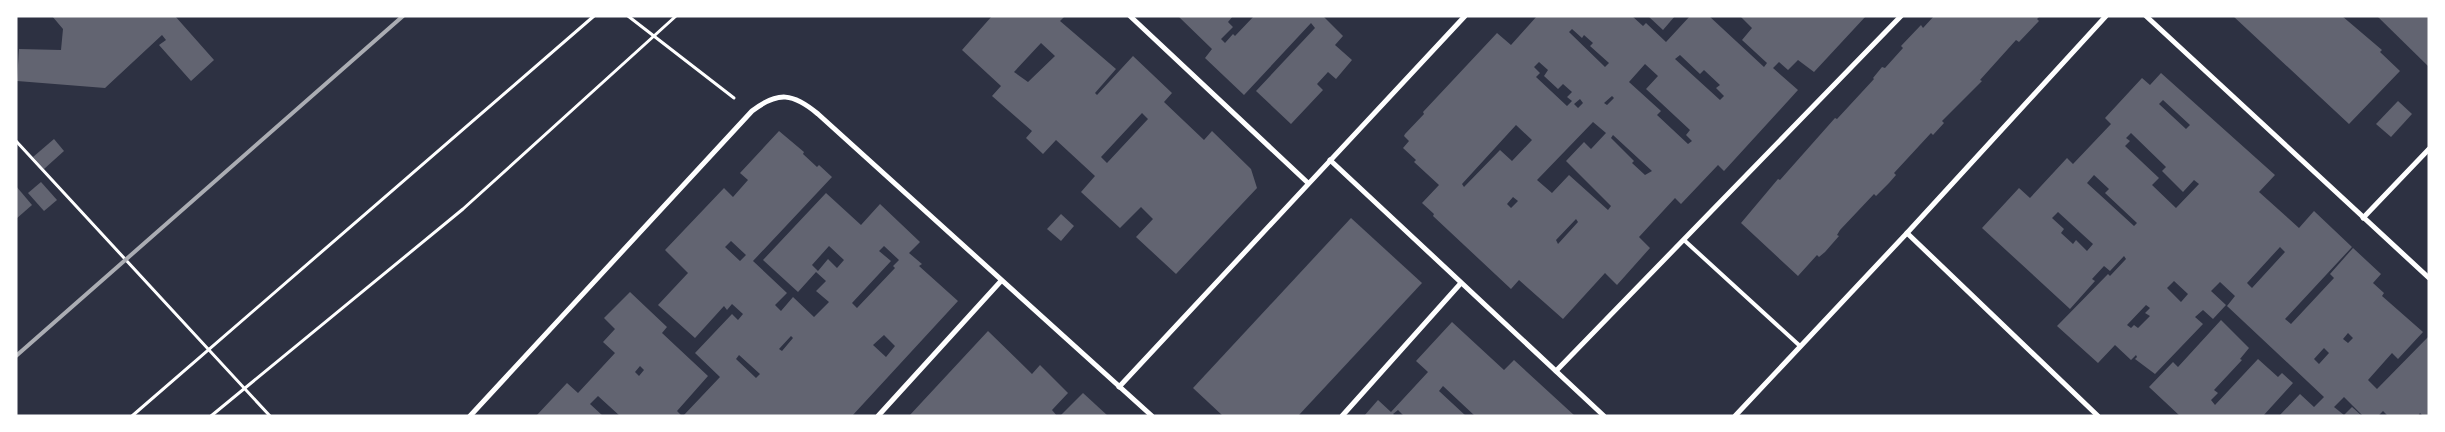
<svg xmlns="http://www.w3.org/2000/svg" width="2445" height="432" viewBox="0 0 2445 432" font-family="'Asap Condensed',sans-serif">
<rect width="100%" height="100%" fill="#2d3142"/>
<g fill="#626471" fill-rule="evenodd">
<polygon points="52,16 175,16 214,60 191,81 159,45 166,40 162,35 105,88 17,81 19,49 61,50 63,29"/>
<path d="M992,16H1065L1060,21L1116,69L1095,93L1097,95L1133,56L1172,93L1164,102L1204,140L1212,131L1251,169L1257,188L1176,274L1136,237L1153,219L1141,207L1120,228L1081,192L1095,176L1056,140L1043,154L1026,138L1032,131L992,96L1001,86L962,50ZM1041,43L1055,56L1028,82L1014,72ZM1142,113L1148,119L1107,163L1101,157Z"/>
<polygon points="1178,16 1233,16 1228,22 1233,27 1221,39 1225,43 1233,34 1235,36 1254,16 1323,16 1343,36 1335,45 1352,60 1336,79 1328,72 1317,84 1323,90 1291,124 1256,91 1315,28 1311,23 1244,95 1205,58 1212,49"/>
<path d="M1537,16H1632L1643,26L1646,23L1666,42L1690,16H1709L1764,67L1767,63L1742,40L1752,28L1740,16H1866L1814,72L1798,60L1788,70L1779,62L1773,68L1798,90L1724,171L1718,165L1681,204L1675,198L1639,237L1650,248L1617,285L1605,273L1563,319L1519,280L1511,289L1433,216L1434,214L1422,203L1439,185L1414,162L1416,160L1403,148L1409,141L1404,136L1405,134L1424,114L1423,112L1497,33L1511,45ZM1572,29L1582,38L1584,35L1593,43L1590,46L1609,63L1605,67L1569,32ZM1680,55L1700,74L1704,70L1720,85L1716,88L1724,96L1720,100L1675,59ZM1539,62L1548,70L1544,76L1558,89L1563,84L1572,92L1567,97L1572,101L1567,106L1536,77L1540,73L1534,67ZM1645,64L1658,76L1646,89L1690,130L1686,135L1692,141L1688,144L1657,115L1661,111L1629,82ZM1612,96L1614,98L1607,105L1604,103ZM1580,99L1583,103L1578,108L1574,104ZM1593,122L1606,133L1591,149L1584,142L1566,161L1611,206L1608,210L1569,175L1552,193L1537,180ZM1516,125L1532,140L1512,161L1500,150L1464,187L1462,184ZM1613,135L1652,171L1645,175L1632,163L1634,161L1611,138ZM1513,197L1518,201L1511,208L1507,204ZM1576,219L1578,222L1558,244L1556,240Z"/>
<polygon points="1648,16 1675,16 1663,30"/>
<polygon points="1934,16 2040,16 2037,19 2039,21 2019,42 2016,40 1980,80 1982,81 1942,121 1944,123 1933,135 1931,133 1894,173 1896,175 1889,183 1876,196 1874,194 1840,230 1837,235 1839,236 1825,252 1819,257 1817,255 1798,276 1741,223 1778,179 1780,180 1835,118 1837,119 1874,79 1873,78 1882,67 1885,68 1903,48 1901,46 1921,25 1923,28"/>
<polygon points="2233,16 2342,16 2382,50 2380,52 2400,71 2349,124"/>
<polygon points="2377,16 2429,16 2429,67"/>
<path d="M2161,73L2275,175L2259,192L2299,228L2314,211L2352,247L2285,319L2291,324L2334,278L2330,274L2353,248L2381,274L2373,283L2384,293L2382,296L2423,332L2398,359L2392,353L2368,380L2377,389L2429,336V416H2423L2420,413L2418,416H2388L2383,411L2378,416H2363L2344,397L2334,407L2344,415L2352,407L2362,416H2279L2300,394L2314,407L2324,397L2227,306L2235,296L2220,282L2211,291L2226,305L2213,319L2203,310L2195,317L2203,324L2155,374L2135,359L2137,357L2136,355L2131,360L2115,345L2098,363L2057,326L2108,274L2110,276L2126,259L2124,256L2110,271L2104,266L2092,279L2095,281L2070,309L1982,228L2019,188L2030,198L2067,158L2073,164L2111,124L2105,118L2142,78L2150,85ZM2163,100L2190,125L2186,129L2159,104ZM2131,133L2166,167L2162,171L2183,192L2194,180L2199,184L2176,208L2152,185L2159,178L2125,146L2130,141L2126,138ZM2094,175L2109,189L2105,193L2137,223L2134,226L2087,183ZM2058,212L2093,244L2087,251L2076,240L2073,244L2061,233L2064,229L2052,218ZM2280,247L2285,252L2252,288L2247,283ZM2174,281L2188,294L2181,302L2167,288ZM2146,305L2150,308L2145,313L2150,316L2138,328L2134,325L2131,328L2127,325ZM2348,333L2353,338L2348,343L2343,339ZM2324,348L2329,353L2319,364L2314,359Z"/>
<polygon points="2398,101 2412,114 2391,137 2376,124"/>
<path d="M779,131L804,152L803,154L817,167L819,165L832,177L753,261L787,293L775,305L781,311L793,297L814,317L829,302L816,291L826,281L816,272L798,292L763,260L826,193L861,225L880,204L920,242L909,253L922,264L919,266L958,301L852,416H683L720,377L695,353L732,314L738,320L743,314L732,304L727,310L724,306L695,338L658,305L688,273L665,250L724,188L733,197L748,180L740,173ZM731,241L746,255L740,261L725,247ZM829,246L844,260L837,268L828,259L818,271L812,265ZM884,246L899,260L893,266L895,268L857,308L852,303L891,261L879,251ZM884,335L895,346L886,357L873,345ZM791,336L793,338L782,351L779,349ZM739,355L760,374L756,378L736,359Z"/>
<polygon points="54,139 64,151 44,169 33,157"/>
<polygon points="41,182 57,200 44,211 28,193"/>
<polygon points="16,186 32,205 16,219"/>
<polygon points="1061,214 1074,226 1061,241 1047,229"/>
<polygon points="1351,218 1422,283 1298,416 1223,416 1193,388"/>
<path d="M630,292L667,327L662,333L708,376L677,411L682,416H620L598,396L590,404L603,416H536L567,383L578,393L615,353L603,342L615,329L604,318ZM640,366L644,370L639,376L635,372Z"/>
<polygon points="2221,320 2249,348 2240,359 2242,360 2214,390 2218,393 2211,400 2215,405 2258,359 2278,377 2282,373 2293,383 2263,416 2180,416 2149,387 2173,362 2178,367"/>
<polygon points="1452,322 1504,370 1514,360 1575,416 1475,416 1443,386 1439,391 1466,416 1404,416 1398,410 1393,414 1395,416 1364,416 1378,400 1391,412 1428,372 1416,361"/>
<polygon points="988,331 1032,374 1040,365 1068,393 1052,410 1057,416 909,416"/>
<polygon points="1083,393 1108,416 1060,416"/>
</g>
<g fill="none" stroke-linecap="round" stroke-linejoin="round">
<g stroke="#fff" stroke-width="3">
<polyline points="628,16 734,98"/>
<polyline points="16,141 270,416"/>
<polyline points="132,416 594,16"/>
<polyline points="211,416 463,209 676,16"/>
</g>
<polyline stroke="#fff" stroke-width="4" points="1684,240 1800,346"/>
<g stroke="#fff" stroke-width="5">
<polyline points="1130,16 1308,183"/>
<polyline points="2146,16 2429,278"/>
<polyline points="1330,160 1604,416"/>
<polyline points="2363,218 2429,149"/>
<polyline points="1907,233 2106,16"/>
<polyline points="1556,371 1901,16"/>
<polyline points="1119,387 1465,16"/>
<path d="M470,416L752,111C778,91 793,93 818,114L1152,416"/>
<polyline points="878,416 1001,281"/>
<polyline points="1342,416 1461,283"/>
<polyline points="1735,416 1907,233 2098,416"/>
</g>
<polyline stroke="#abadb3" stroke-width="4" points="16,356 403,16"/>
</g>
<rect width="2445" height="432" fill="none" stroke="#ffffff" stroke-width="35"/>
</svg>
